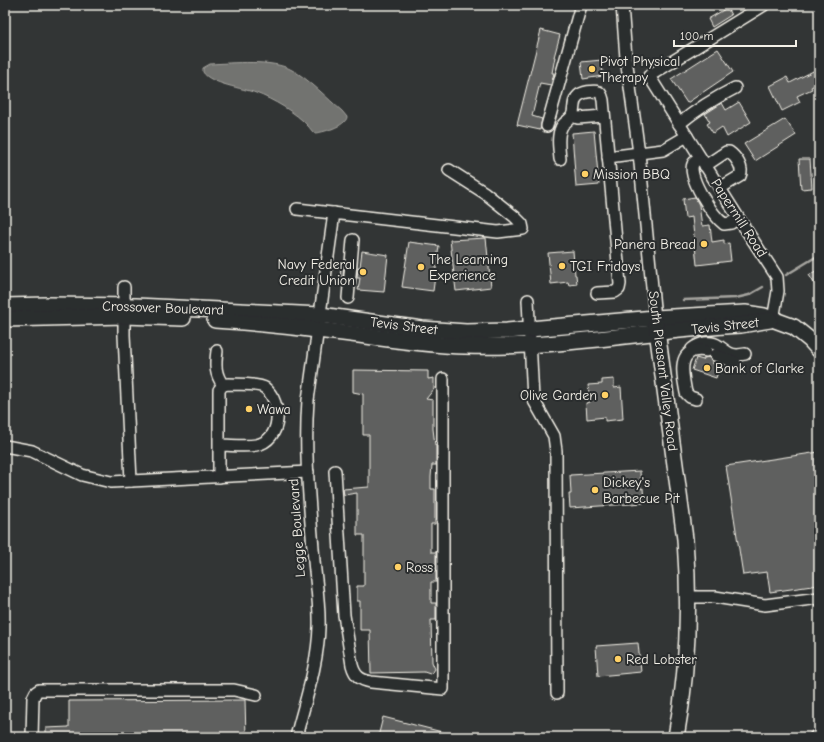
<svg xmlns="http://www.w3.org/2000/svg" width="824" height="742" viewBox="0 0 824 742" font-family="'Comic Neue',sans-serif">
<rect width="100%" height="100%" fill="#323535"/>
<filter id="ink" filterUnits="userSpaceOnUse"><feTurbulence type="fractalNoise" baseFrequency=".025" numOctaves="2"/><feDisplacementMap in="SourceGraphic" scale="8" xChannelSelector="R" yChannelSelector="G"/><feConvolveMatrix kernelMatrix="1 2 1 2 8 2 1 2 1" color-interpolation-filters="sRGB"/></filter>
<g filter="url(#ink)">
<path fill="#727370" stroke="#a6a5a0" d="M210,64C232,63 273,59 292,70C309,79 328,99 342,111L347,117C346,126 322,133 314,133C311,130 310,128 308,126C297,113 272,99 256,93C243,88 210,84 203,72V68Z"/>
<g fill="none" stroke-linecap="round" stroke-linejoin="round">
<g stroke="#a6a5a0" stroke-width="2.5">
<polyline points="786,275 819,255"/>
<polyline points="683,300 736,298 749,295 763,287"/>
</g>
</g>
<g fill="#5f605f" stroke="#f4f1e8">
<polygon points="727,8 731,15 712,27 708,19"/>
<polygon points="541,30 560,35 554,57 555,57 552,73 554,73 551,85 540,83 532,116 542,119 540,130 517,125"/>
<polygon points="718,49 733,72 687,103 671,79"/>
<polygon points="602,60 603,76 583,79 581,62"/>
<polygon points="819,68 819,83 811,87 812,89 797,96 800,102 782,111 770,86 787,77 790,83"/>
<polygon points="739,102 751,122 727,137 722,127 713,133 707,124 710,122 705,114 722,103 726,110"/>
<polygon points="785,119 796,135 755,161 744,144"/>
<polygon points="594,131 599,185 576,187 572,133"/>
<polygon points="799,159 810,159 812,188 801,189"/>
<polygon points="695,197 699,205 702,226 710,225 712,242 724,240 724,244 729,243 731,261 697,265 692,217 685,218 683,199"/>
<polygon points="486,238 491,287 456,291 450,240"/>
<polygon points="409,242 439,246 433,291 402,287"/>
<polygon points="362,251 388,255 384,292 358,290 360,278 357,278 358,267 360,267"/>
<polygon points="573,251 575,275 576,275 577,284 569,285 568,282 551,284 548,253"/>
<polygon points="341,266 344,266 343,277 340,277"/>
<polygon points="819,269 819,291 809,275"/>
<polygon points="709,357 712,361 712,363 723,367 721,373 718,372 716,378 692,370 696,358 703,360 704,358"/>
<polygon points="353,370 428,371 428,379 434,378 434,389 426,399 433,400 433,429 435,445 436,445 436,465 432,465 431,477 431,489 435,489 435,524 431,524 431,552 436,552 436,582 431,582 431,603 436,603 436,620 431,620 432,662 435,669 433,672 430,674 424,672 371,673 370,630 360,630 360,601 357,601 357,586 364,586 364,535 357,535 357,493 344,495 343,489 369,487 369,435 363,435 363,394 353,392"/>
<polygon points="614,379 614,388 621,387 623,419 605,421 605,417 587,419 586,403 590,402 588,385 602,384 602,380"/>
<polygon points="819,452 819,585 770,592 767,572 743,575 726,466"/>
<polygon points="640,471 641,489 643,488 644,503 570,508 569,494 571,494 570,475"/>
<polygon points="638,643 641,672 598,676 596,646"/>
<polygon points="245,700 246,737 46,737 46,728 69,727 69,701"/>
<polygon points="383,717 454,735 454,737 378,737"/>
</g>
<g fill="none" stroke-linecap="round" stroke-linejoin="round">
<g stroke="#f4f1e8" stroke-width="14">
<g id="minor">
<polyline points="622,5 626,58 639,153 655,318"/>
<polyline points="764,5 649,76 741,222 777,277 778,291 773,320"/>
<polyline points="572,116 578,118 604,116"/>
<path d="M679,124C696,110 715,98 735,88"/>
<polyline points="547,126 581,5"/>
<polyline points="608,157 663,150 687,136"/>
<path d="M560,159C559,148 557,137 561,128C563,122 569,121 572,116C575,110 572,101 578,96C582,92 594,90 599,92C602,94 602,97 603,100L620,284L619,289L615,292L597,293"/>
<path d="M701,159C698,160 694,161 693,164C687,177 713,216 724,224L731,223L738,218"/>
<path d="M705,166L726,152H729C736,157 744,168 740,176L720,188"/>
<polyline points="297,209 498,232 523,229 522,224 515,217 485,193 449,170"/>
<polyline points="124,287 124,335 131,481 308,472"/>
<polyline points="348,298 353,240"/>
<polyline points="528,300 533,399 554,436 556,451 557,693"/>
<path d="M692,349C700,343 710,340 719,346C722,348 725,351 729,353C734,356 740,355 745,354"/>
<path d="M217,351C215,365 215,374 223,385"/>
<polyline points="715,355 735,362"/>
<path d="M696,399L690,397L686,393C684,380 677,357 693,351C698,350 702,350 706,351"/>
<polyline points="5,446 32,451 82,475 111,482 131,481"/>
<path d="M335,471L344,615L352,665C355,676 360,680 371,682L443,689V379"/>
<path d="M219,477V390L223,385L228,384C236,384 260,384 265,388C283,403 282,440 256,445C245,447 231,445 219,445"/>
<polyline points="688,597 715,597 765,605 819,598"/>
<polyline points="32,737 33,698 36,692 39,690 234,690 256,695"/>
<path d="M296,737C305,701 318,665 319,627C320,605 316,583 314,561C310,507 304,454 308,400L334,213"/>
<polyline points="815,737 819,737"/>
</g>
</g>
<g stroke="#f4f1e8" stroke-width="18">
<g id="major">
<polyline points="5,306 47,305 136,306 320,315 422,329 466,332 507,331 655,318 745,313 764,316 794,327 810,340 819,350"/>
<polyline points="5,319 124,316 183,318"/>
<path d="M215,320C264,323 312,329 359,335C394,340 429,345 465,346C557,349 649,330 741,325L770,320"/>
<path d="M656,323L685,539C690,605 688,672 676,737"/>
</g>
</g>
<use href="#minor" stroke="#2a2d2e" stroke-width="11"/>
<use href="#major" stroke="#2a2d2e" stroke-width="15"/>
</g>
</g>
<g fill="#ffd166" stroke="#2a2d2e" stroke-width="1.5">
<circle cx="592" cy="69" r="4"/>
<circle cx="585" cy="174" r="4"/>
<circle cx="704" cy="244" r="4"/>
<circle cx="562" cy="266" r="4"/>
<circle cx="421" cy="267" r="4"/>
<circle cx="363" cy="272" r="4"/>
<circle cx="707" cy="368" r="4"/>
<circle cx="605" cy="395" r="4"/>
<circle cx="249" cy="409" r="4"/>
<circle cx="595" cy="490" r="4"/>
<circle cx="398" cy="567" r="4"/>
<circle cx="618" cy="659" r="4"/>
</g>
<g text-anchor="middle" dominant-baseline="central" stroke-width="4" stroke-linejoin="round" paint-order="stroke">
<g font-size="14" fill="#f4f1e8" stroke="#2a2d2e" text-anchor="start">
<text x="600" y="61">Pivot Physical<tspan x="600" dy="16">Therapy</tspan></text>
<text x="593" y="174">Mission BBQ</text>
<text x="696" y="244" text-anchor="end">Panera Bread</text>
<text x="429" y="259">The Learning<tspan x="429" dy="16">Experience</tspan></text>
<text x="355" y="264" text-anchor="end">Navy Federal<tspan x="355" dy="16">Credit Union</tspan></text>
<text x="570" y="266">TGI Fridays</text>
<text x="715" y="368">Bank of Clarke</text>
<text x="597" y="395" text-anchor="end">Olive Garden</text>
<text x="257" y="409">Wawa</text>
<text x="603" y="482">Dickey's<tspan x="603" dy="16">Barbecue Pit</tspan></text>
<text x="406" y="567">Ross</text>
<text x="626" y="659">Red Lobster</text>
</g>
<g font-size="14" fill="#f4f1e8" stroke="#2a2d2e">
<text transform="translate(739 218) rotate(57)">Papermill Road</text>
<text transform="translate(163 308) rotate(2)">Crossover Boulevard</text>
<text transform="translate(404 326) rotate(7)">Tevis Street</text>
<text transform="translate(725 326) rotate(-6)">Tevis Street</text>
<text transform="translate(663 371) rotate(83)">South Pleasant Valley Road</text>
<text transform="translate(297 528) rotate(-94)">Legge Boulevard</text>
</g>
</g>
<rect width="824" height="742" fill="none" stroke="#2a2d2e" stroke-width="20"/>
<rect x="10" y="10" width="804" height="722" fill="none" stroke="#f4f1e8" stroke-width="1.5" filter="url(#ink)"/>
<path d="M674 40v6h122v-6" fill="none" stroke="#f4f1e8" stroke-width="2"/>
<text x="680" y="40" font-size="12" fill="#f4f1e8" stroke="#2a2d2e" stroke-width="3" paint-order="stroke">100 m</text>
</svg>
